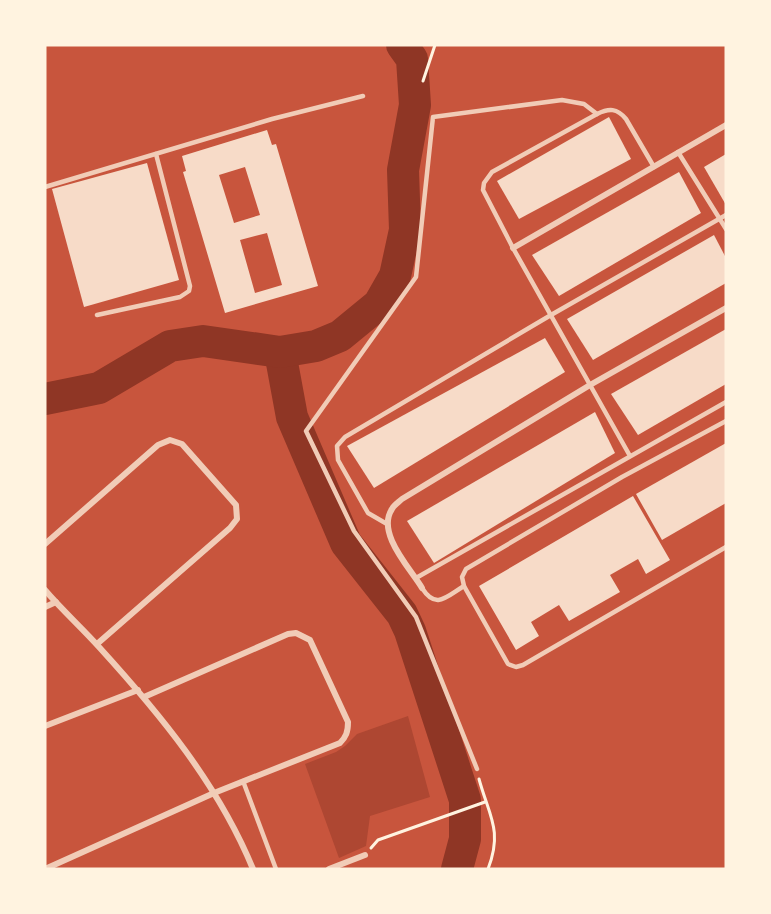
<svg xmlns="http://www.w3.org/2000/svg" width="771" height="914" viewBox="0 0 771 914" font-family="Inter,sans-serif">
<rect width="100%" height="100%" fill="#c8553d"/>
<polygon fill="#ae4732" points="408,716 430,797 370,816 366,846 339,858 305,764 336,752 345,746 357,734"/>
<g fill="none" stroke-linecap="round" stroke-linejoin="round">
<g stroke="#8f3625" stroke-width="32">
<polyline points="280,352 292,417 346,543 402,614 410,631 465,800 465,839 457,869"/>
<polyline points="45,399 99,388 170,346 203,341 280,352 316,346 340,336 379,304 395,276 405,230 403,170 415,105 412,59 402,45"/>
</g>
</g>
<g fill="#f7dbc8" fill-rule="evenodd">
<polygon points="609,117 631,159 519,219 497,181"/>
<path d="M267,130L272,145L276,144L318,286L225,313L183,172L186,171L182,156ZM245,167L260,215L234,223L219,175ZM267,233L282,285L255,293L240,240Z"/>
<polygon points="726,154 726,205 704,167"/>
<polygon points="147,163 179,280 84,307 52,189"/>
<polygon points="679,172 701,213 559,296 532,255"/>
<polygon points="714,235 726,258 726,283 593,360 567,319"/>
<polygon points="726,329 726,384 638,435 611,394"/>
<polygon points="545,338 565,372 374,488 347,446"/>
<polygon points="595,412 615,453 434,563 407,521"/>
<polygon points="726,443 726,503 662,540 636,494"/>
<polygon points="633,496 670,560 646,574 638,559 610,575 620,592 569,621 559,605 531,622 539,636 516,650 479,586"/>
</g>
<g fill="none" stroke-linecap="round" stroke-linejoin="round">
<g stroke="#fff3e0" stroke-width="3">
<polyline points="423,81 435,45"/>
<path d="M479,779C489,816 503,830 488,869"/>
<polyline points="371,848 378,840 485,802"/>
</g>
<g stroke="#f1ccb7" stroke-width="4.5">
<polyline points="678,152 726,229"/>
<polyline points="45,187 272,119 363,96"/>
<polyline points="97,315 180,297 189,291 190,286 156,154"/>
<polyline points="726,421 622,477 466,569 462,577 464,586 508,664 516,667 523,665 726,547"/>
<path d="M630,456L513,248L483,190L484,183L492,172L597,114C609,108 617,108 626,119L654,167"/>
<polyline points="387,524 368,513 338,460 337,446 345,437 551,315 726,215"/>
<polyline points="416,578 726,402"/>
<path d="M422,588C436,610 446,597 464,586"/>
<polyline points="477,769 416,617 354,531 306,431 416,277 433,117 562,100 584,104 597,114"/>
<polyline points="243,781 276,869"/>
</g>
<g stroke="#f1ccb7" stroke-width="6">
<polyline points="513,248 726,125"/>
<polyline points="45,544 158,445 170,440 182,444 236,505 237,519 230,528 97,644"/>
<path d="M422,588C410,568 376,533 392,509C394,505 399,502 402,499L590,385L726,308"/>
<path d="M45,590C62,610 81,627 99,647C160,714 218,784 253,869"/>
<polyline points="45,607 56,602"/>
<polyline points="45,726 138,690"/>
<path d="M45,869L214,793L340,743C346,737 348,732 348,722L310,640L296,633L288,634L144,697"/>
<polyline points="329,869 365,855"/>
</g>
</g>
<rect width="771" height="914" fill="none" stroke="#fff3e0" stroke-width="93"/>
</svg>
